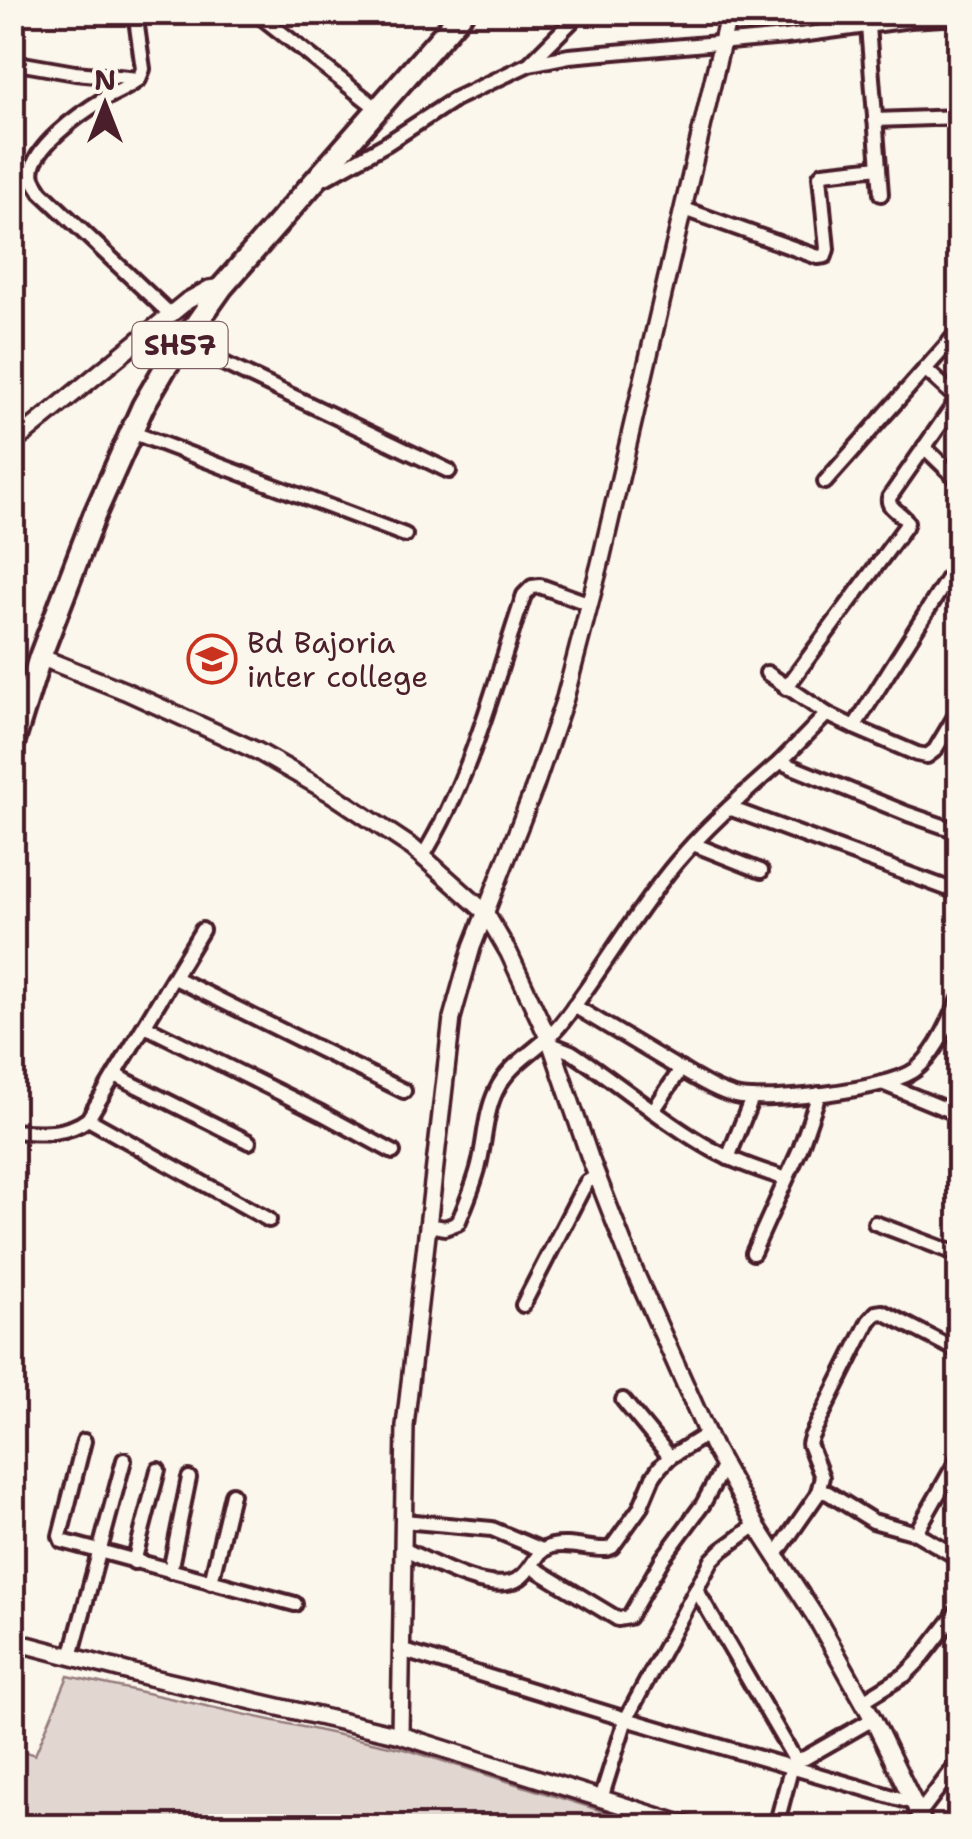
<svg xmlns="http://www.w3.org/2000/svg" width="972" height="1839" viewBox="0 0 972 1839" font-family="'Shantell Sans',sans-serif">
<rect width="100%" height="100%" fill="#fbf7ec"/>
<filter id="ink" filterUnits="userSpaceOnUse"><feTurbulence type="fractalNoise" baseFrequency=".01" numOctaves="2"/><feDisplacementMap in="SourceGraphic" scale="20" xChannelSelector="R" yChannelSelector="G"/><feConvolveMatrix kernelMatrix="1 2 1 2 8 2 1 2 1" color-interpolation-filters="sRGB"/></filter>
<g filter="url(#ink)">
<polygon fill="#e2d7d0" stroke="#967b7e" stroke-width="2.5" points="68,1676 408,1750 650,1826 13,1826 13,1748 35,1755"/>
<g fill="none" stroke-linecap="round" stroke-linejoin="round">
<g stroke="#4a1f2b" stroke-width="20">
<g id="minor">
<path d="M135,12L143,69L139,79C129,88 116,92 104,99C84,111 25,151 33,178C35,184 39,188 41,192L171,315"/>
<polyline points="255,12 369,102"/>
<polyline points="868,26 881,194"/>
<polyline points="12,62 75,73 139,79"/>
<polyline points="531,62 581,12"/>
<polyline points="875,120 960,117"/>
<polyline points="325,178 386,144 455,99 529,64 569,56 786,37 910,20 960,17"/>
<polyline points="684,209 818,257 825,256 827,249 820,176 823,173 879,167"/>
<polyline points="181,343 449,471"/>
<polyline points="925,369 960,401"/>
<polyline points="131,432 405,535"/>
<polyline points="924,447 960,482"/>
<polyline points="825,482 960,330"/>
<polyline points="960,534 955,542 960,548"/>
<polyline points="960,559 854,727 917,754 927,756 935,750 960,708"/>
<polyline points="767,673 827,714"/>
<path d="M786,688L905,527L907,522C903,513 887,509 889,498L958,399"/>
<polyline points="780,762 827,714 854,727"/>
<polyline points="729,808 960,893"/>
<polyline points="693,844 761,871"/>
<path d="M423,856C472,776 494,684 524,595L532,587L540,586L590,604"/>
<polyline points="175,978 404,1091"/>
<path d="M574,1006C607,1026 640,1045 673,1065C693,1076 713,1090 735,1096C768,1104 888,1090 915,1070C936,1054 948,1023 960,999"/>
<polyline points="145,1026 321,1113 393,1152"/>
<path d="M551,1044L571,1052C619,1083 663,1122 713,1150C736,1163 761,1170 786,1179"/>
<polyline points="115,1075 249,1142"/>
<polyline points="882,1083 960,1115"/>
<polyline points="653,1111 681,1069"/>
<polyline points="88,1119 269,1220"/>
<path d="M12,1131C38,1133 66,1136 88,1119L202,930"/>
<polyline points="728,1158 752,1098"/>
<polyline points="875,1223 960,1255"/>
<path d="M428,1225L445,1228L458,1223C466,1204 474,1185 479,1165C485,1141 485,1114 496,1091C509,1062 541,1049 560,1025C601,973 633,914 676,863C707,826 744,794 780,762L908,814L960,832"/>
<polyline points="753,1253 800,1149 819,1094"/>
<polyline points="523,1305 582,1190 587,1182 597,1176"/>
<polyline points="623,1400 670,1457"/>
<polyline points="84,1441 60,1536 62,1541 295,1604"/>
<polyline points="818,1492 822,1477 809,1444 811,1437 869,1321 876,1313 883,1312 960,1352"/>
<polyline points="403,1521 492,1529 542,1550"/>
<polyline points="916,1533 960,1455"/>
<path d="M403,1549C430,1561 493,1598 520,1578C533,1569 536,1550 552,1546C570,1542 589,1550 607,1549L612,1547L640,1508L653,1477L660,1467L670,1457L707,1434"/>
<polyline points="775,1556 820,1491 828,1493 873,1521 916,1533 960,1559"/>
<polyline points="134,1562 158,1470"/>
<polyline points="532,1567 618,1619 629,1617 663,1558 703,1504 723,1467"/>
<polyline points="170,1571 189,1478"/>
<polyline points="211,1582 232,1494"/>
<polyline points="696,1589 794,1758 776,1826"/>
<polyline points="401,1650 626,1719 914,1803"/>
<polyline points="71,1657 124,1460"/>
<polyline points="863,1701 905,1675 919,1661 960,1608"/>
<polyline points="795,1760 805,1758 873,1719"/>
<polyline points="601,1799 626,1719 712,1560 722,1550 756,1525"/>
<polyline points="919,1814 960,1760"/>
</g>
</g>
<g stroke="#4a1f2b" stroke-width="22">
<g id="tertiary">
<polyline points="12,444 187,301 209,289 222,287"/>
<polyline points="40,657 125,691 257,751 332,794 413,848 485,912 509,953 551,1044 590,1158 630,1261 712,1445 756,1525 818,1621 873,1719 925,1826"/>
<polyline points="12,1641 149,1677 400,1735 688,1826"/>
<polyline points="400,1735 405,1426 452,1018 472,947 535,786 565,698 600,564 729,12"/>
</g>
</g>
<g stroke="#4a1f2b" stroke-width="28">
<polyline id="primary" points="12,747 40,657 94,516 143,406 165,368 222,287 463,12"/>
</g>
<use href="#minor" stroke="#fbf7ec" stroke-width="12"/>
<use href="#tertiary" stroke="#fbf7ec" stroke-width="15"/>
<use href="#primary" stroke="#fbf7ec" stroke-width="20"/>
</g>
</g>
<defs>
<g id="school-ring" transform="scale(2.5)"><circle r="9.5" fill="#fbf7ec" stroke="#c8321e" stroke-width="1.5"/><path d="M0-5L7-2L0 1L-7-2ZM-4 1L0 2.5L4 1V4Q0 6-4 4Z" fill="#c8321e"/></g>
</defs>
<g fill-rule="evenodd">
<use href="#school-ring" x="212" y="659"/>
</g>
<g text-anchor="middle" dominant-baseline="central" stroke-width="10" stroke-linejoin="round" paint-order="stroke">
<rect fill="#fbf7ec" stroke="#7f6065" stroke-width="2.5" x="132.5" y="322" width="95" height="46" rx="8"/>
<g font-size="28" font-weight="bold" fill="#4a1f2b">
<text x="180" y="345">SH57</text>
</g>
<g font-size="30" fill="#4a1f2b" stroke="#fbf7ec" text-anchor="start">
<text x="247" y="642">Bd Bajoria<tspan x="247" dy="34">inter college</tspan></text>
</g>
</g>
<rect width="972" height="1839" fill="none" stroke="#fbf7ec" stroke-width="50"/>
<rect x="25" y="25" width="922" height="1789" fill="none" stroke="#4a1f2b" stroke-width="4" filter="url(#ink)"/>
<g transform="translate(105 105)" stroke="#fbf7ec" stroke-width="8" paint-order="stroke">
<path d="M0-8L18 38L0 25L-18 38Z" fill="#4a1f2b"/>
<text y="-15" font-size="28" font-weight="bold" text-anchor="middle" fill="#4a1f2b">N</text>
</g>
</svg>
